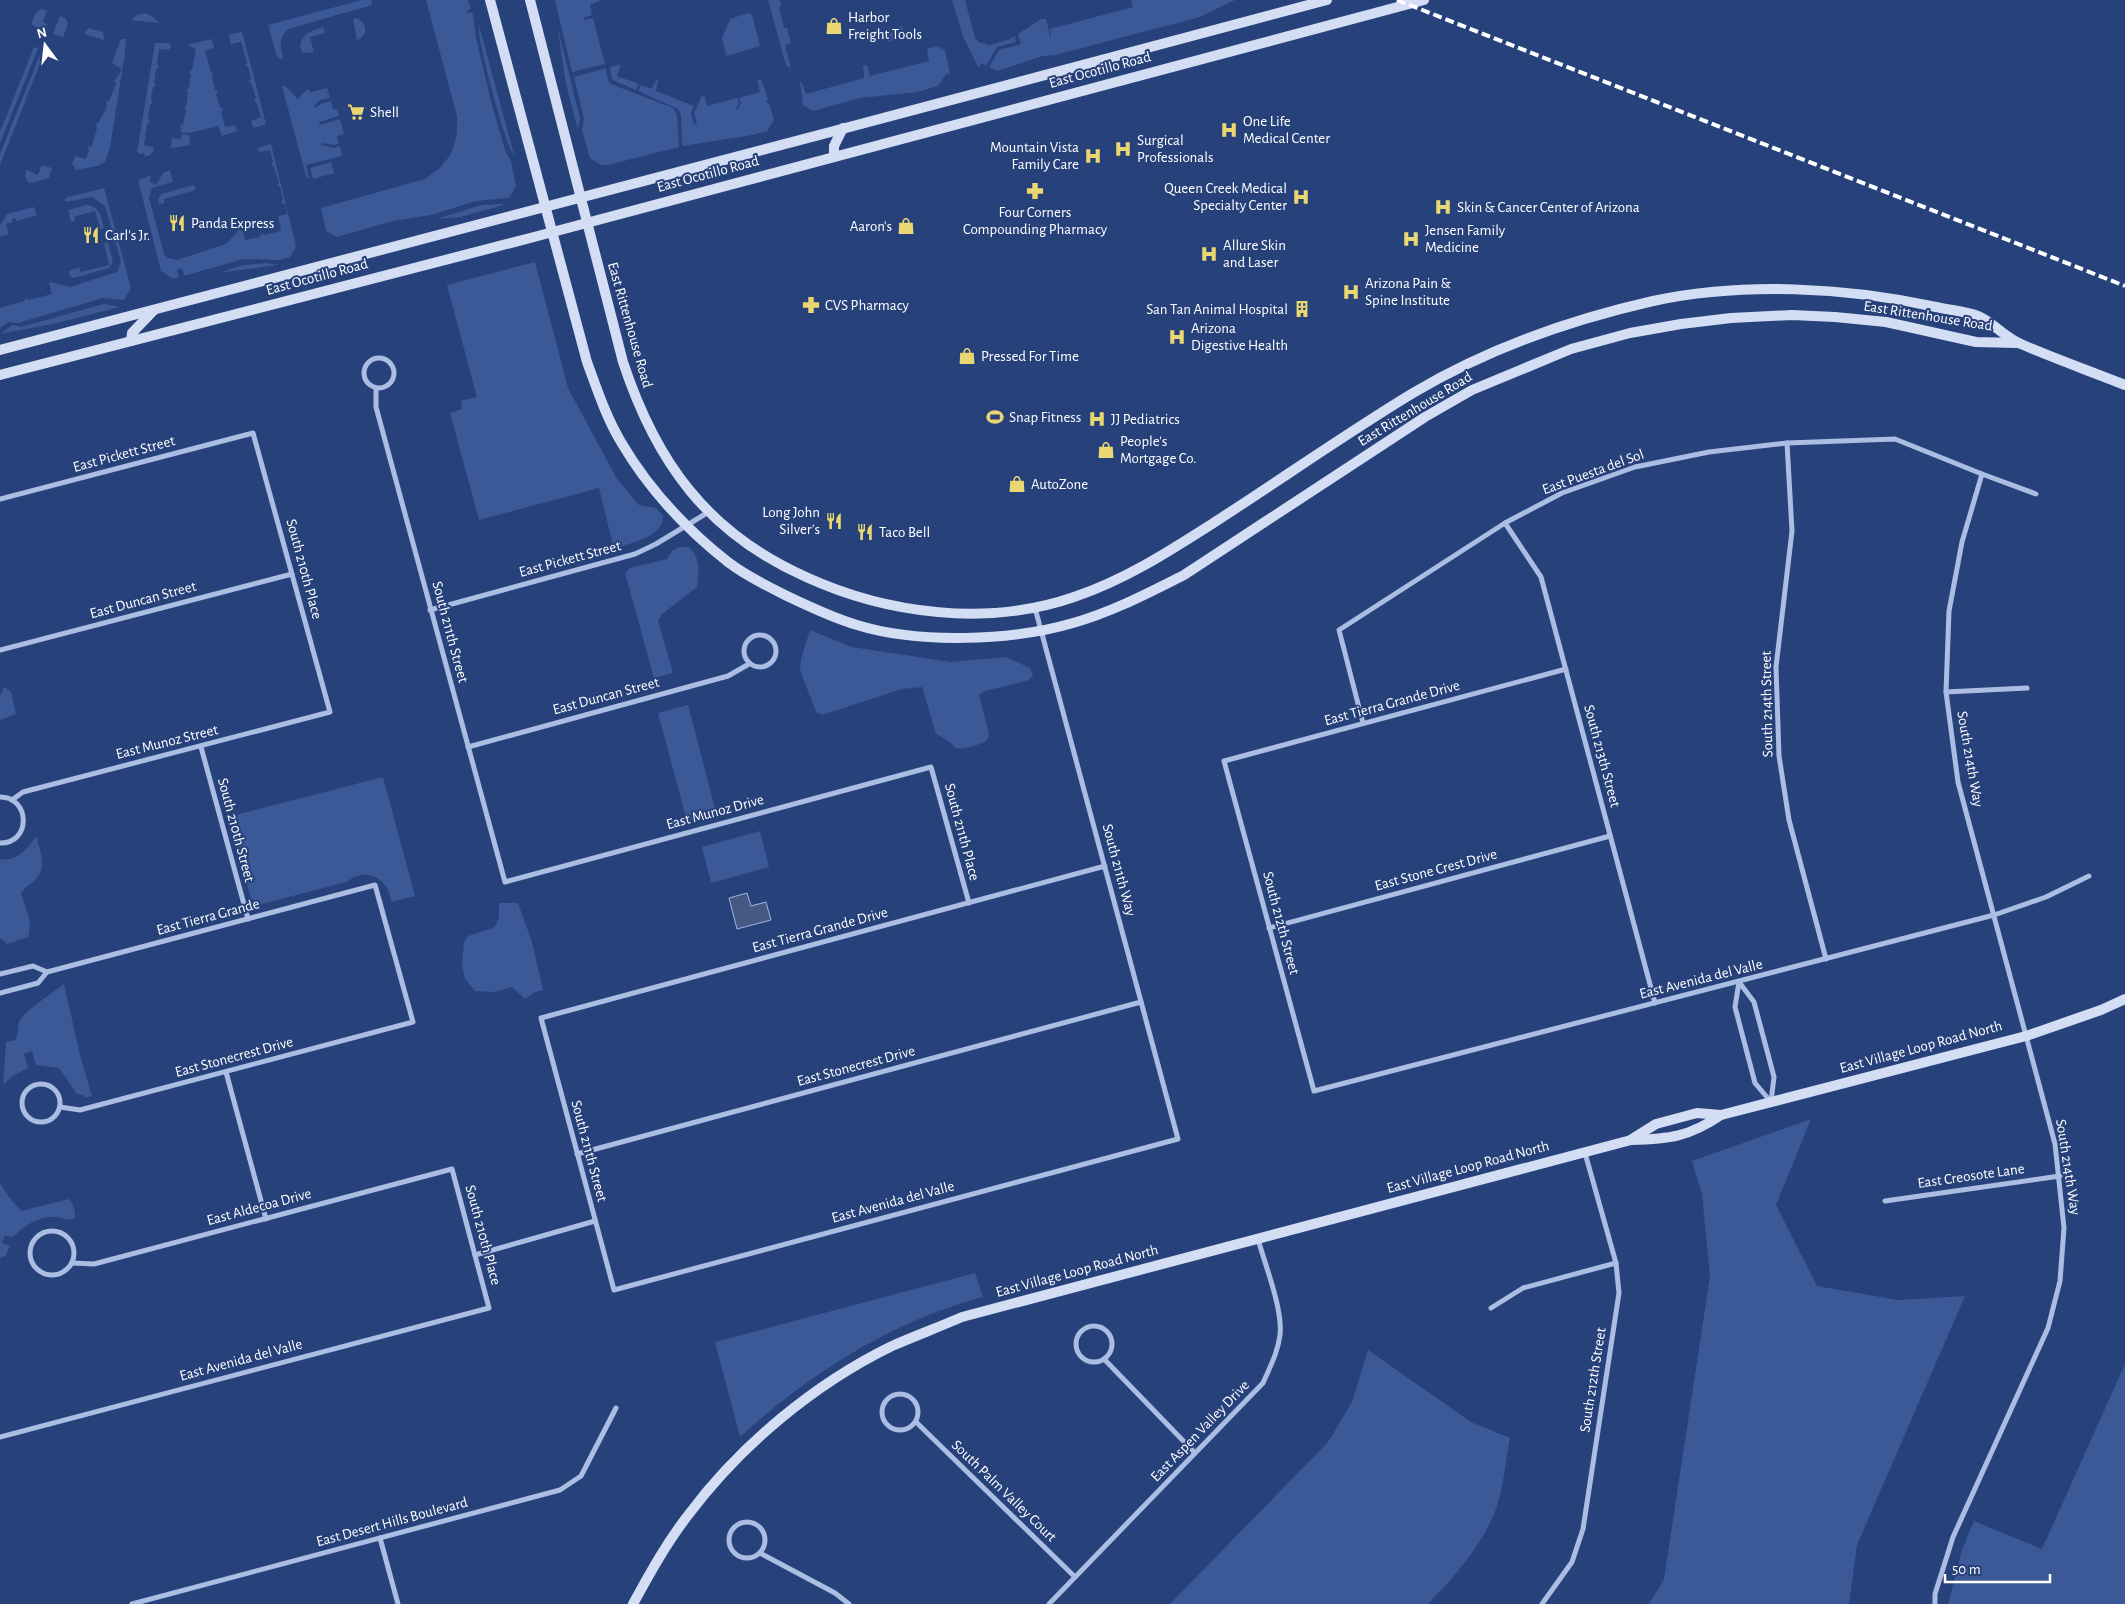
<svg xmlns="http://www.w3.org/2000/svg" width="2125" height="1604" viewBox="0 0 2125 1604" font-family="'Alegreya Sans',sans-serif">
<rect width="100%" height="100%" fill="#27417a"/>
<g fill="#3b5997">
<path d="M362,0H371L372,5L288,29C278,39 281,47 283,60L277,57L268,25Z"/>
<polygon points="426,0 468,0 471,9 467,11 467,13 471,12 473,14 476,38 492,105 505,150 511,161 516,186 509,198 476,201 431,215 393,221 337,237 326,231 321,208 425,179 440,168 451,154 457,135 457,116"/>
<polygon points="555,0 601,0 590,5 592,15 583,18 584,20 593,18 605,64 572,72"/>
<polygon points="768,0 780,0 781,6 779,7 784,28 787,28 791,43 785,45 791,68 786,65"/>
<polygon points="952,0 965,0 975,38 979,42 989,45 1008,40 1015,36 1016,42 997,47 986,66 982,63 978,67 963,36"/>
<polygon points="1131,0 1235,0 1200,17 1055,55 1043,56 997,71 989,67 999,50 1021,44 1018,34 1041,19 1046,19 1051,40 1050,29 1133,7"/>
<polygon points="42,9 47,11 43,22 47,24 45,31 31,24 36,12"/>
<polygon points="144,13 152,16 159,23 131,20 137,15"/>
<polygon points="748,13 752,15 760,46 726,56 722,38 730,19"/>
<polygon points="60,16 65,18 68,23 63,37 53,34"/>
<path d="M357,18L363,22C367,30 366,36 357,40L353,19Z"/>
<path d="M479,25L514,155C506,149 476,37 479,25Z"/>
<polygon points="557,25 580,119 578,130 566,84"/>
<polygon points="901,26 903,28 897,39 888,42 884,32 886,30"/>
<path d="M323,27L325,33L310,37L314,52L303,53L300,47C302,33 311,31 323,27Z"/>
<polygon points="88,28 103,32 104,40 84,34"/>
<polygon points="242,32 266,124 255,128 252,125 251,121 261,117 257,103 254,101 256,98 251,83 248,82 251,79 248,67 245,65 247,62 241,42 231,44 229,37 230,34"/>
<polygon points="121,39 126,39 125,53 110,147 105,162 97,166 76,170 72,164 75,156 86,159 89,151 88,147 92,146 97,128 96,124 99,122 107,106 106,102 109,101 116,84 114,80 117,78 122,69 112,63"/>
<polygon points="212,39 214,48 205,51 211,72 213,74 212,77 215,90 218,92 216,94 220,107 223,109 221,112 225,127 235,125 237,131 222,136 218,126 189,133 182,133 180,126 183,124 186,111 184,108 186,107 188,93 186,90 189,88 191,75 189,72 192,70 196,49 187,45"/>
<polygon points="155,43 169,43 171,46 169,50 159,49 157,64 159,67 156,69 154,83 156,85 153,87 151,100 153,104 150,105 148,118 150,121 147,124 144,145 153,147 154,150 150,155 145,157 144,153 139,154 137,152"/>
<polygon points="936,46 945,50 950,74 946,74 938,86 918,92 860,98 813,111 803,105 800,82 802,83 806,94 864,78 863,66 867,65 870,76 929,61 927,49"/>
<polygon points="34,47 38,48 0,143 0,132"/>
<polygon points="42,50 45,51 0,165 0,154"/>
<polygon points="621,64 617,76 639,84 636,90 612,80 610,67"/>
<polygon points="606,68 608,80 611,84 673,108 677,115 679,147 608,165 601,165 590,158 582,130 584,119 574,77"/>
<polygon points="761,79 768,99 766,102 769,104 774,120 767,131 753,135 682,146 681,115 678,109 638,91 641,85 652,89 656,80 658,80 656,91 694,106 691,113 694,124 697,123 694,113 702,96 705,97 707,106 737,98 739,104 735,109 737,110 741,104 739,98 760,92 757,81"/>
<polygon points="282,86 285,86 298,99 307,89 311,92 327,88 330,98 320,100 314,106 315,108 322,103 331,101 333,109 337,109 339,116 319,122 320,125 340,119 344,134 337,136 339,144 334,145 322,143 321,145 334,148 340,146 342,156 306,165 309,179 306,176"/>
<polygon points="182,134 189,135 190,145 171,148 172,138 181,139"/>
<polygon points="271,144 296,246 290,257 279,260 243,259 187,275 184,275 182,268 177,270 179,277 173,279 161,271 138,180 152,175 149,181 156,185 163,173 170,170 173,182 152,188 149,198 164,254 168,258 177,260 226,244 239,230 243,231 245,240 260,237 262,233 265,235 281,231 278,216 287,214 285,204 281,203 283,199 280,187 277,185 279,182 274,167 271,165 273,162 270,150 259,152 258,148"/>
<polygon points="331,162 334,173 313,179 310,168"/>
<polygon points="42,165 52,168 49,178 31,183 28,182 25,176 27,170 38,175"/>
<polygon points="194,185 196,190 164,199 164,203 159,204 158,199 161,194"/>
<polygon points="104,188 131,288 124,300 103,298 18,323 9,322 0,328 0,308 24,301 26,298 29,300 52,294 49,283 51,282 70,287 117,272 121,261 105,206 92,197 65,202 65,198"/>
<polygon points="501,204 504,205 460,217 437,219 481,205"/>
<path d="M86,205C100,206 101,216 104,228L100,229L95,211L74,217L75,221L71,222L68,210Z"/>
<polygon points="34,207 37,215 16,221 16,218 12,219 12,222 6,224 9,234 0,237 0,226 7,214"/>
<polygon points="108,242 113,262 109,268 74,278 69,276 69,271 79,267 81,272 109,265 104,243"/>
<path d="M535,262L568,388L617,479L639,505L656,508L663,516C663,538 631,542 614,549L599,488L479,520L450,413L462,409L461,401L477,397L447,285Z"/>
<polygon points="267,263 278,265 218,273 244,265"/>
<polygon points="104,304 120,307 57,323 0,334 13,325 21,327"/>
<path d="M679,547H689C701,559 699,571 697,587L662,614L658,621L673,673L654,678L625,573L630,568L667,559L672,551Z"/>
<path d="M810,630L852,647L951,662L1006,657L1030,668L1033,675L1031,678L1026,681L985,691L979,695L989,733L988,739C979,746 966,749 955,748L950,742L936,734L922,687L902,689L822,715L816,712L800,670L801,659Z"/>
<polygon points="4,687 11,692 16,714 0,720 0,696"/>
<polygon points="688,705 716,812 687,821 658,713"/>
<path d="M383,777L415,896L391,902C390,885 376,870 357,876C353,877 350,880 346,882L262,904L251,899L228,817Z"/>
<polygon points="760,831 769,867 711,883 702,847"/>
<path d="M36,836C40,851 48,868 35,880C29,886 24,887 21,894C26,909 33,922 28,937L7,944L0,938V859C15,863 29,848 36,836Z"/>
<polygon points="499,903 518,903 532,942 543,990 535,992 525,999 512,987 494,992 475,991 465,979 462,964 464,942 468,936 495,927 499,917"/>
<path d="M64,984L80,1055L92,1096L85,1098L84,1095L77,1094L59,1068L36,1065L32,1051L24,1054L28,1068L11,1077L3,1085L6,1042L15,1040C19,1034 17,1027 20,1020C25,1011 54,992 64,984Z"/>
<polygon points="1811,1119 1776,1205 1817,1286 1898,1300 1965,1296 1857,1545 1849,1604 1649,1604 1664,1579 1710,1276 1702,1194 1692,1161"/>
<path d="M0,1183L9,1197L21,1211L69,1199C73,1202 76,1213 75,1218C69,1222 63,1217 56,1217C40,1215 24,1226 13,1237L5,1236L2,1243L10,1246L6,1255L0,1258Z"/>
<path d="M975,1273L983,1297C892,1321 809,1374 740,1437L715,1342Z"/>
<path d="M1368,1350L1471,1422L1510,1438C1506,1459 1504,1482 1498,1503C1486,1541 1456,1575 1428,1604H1170L1328,1442L1352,1402Z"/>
<polygon points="2125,1364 2125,1604 1948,1604 1962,1550 1974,1521 2042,1549"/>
</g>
<polygon fill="#465983" stroke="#9fb6e3" points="747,893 751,906 766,902 771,920 737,929 729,898"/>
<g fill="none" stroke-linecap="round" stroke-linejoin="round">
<g stroke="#abbde3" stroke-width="5">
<circle cx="379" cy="373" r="15"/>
<polyline points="376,389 376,407 505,882 931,767 969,903"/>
<polyline points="1787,443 1792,531 1776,667 1779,756 1789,820 1826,959"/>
<polyline points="0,499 253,433 330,712 23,792 12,800"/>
<polyline points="1505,523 1541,577 1655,1003"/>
<polyline points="1035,608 1178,1139 614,1290 541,1018 1105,866"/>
<polyline points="430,610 635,554 656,544 707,513"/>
<circle cx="760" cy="651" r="16"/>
<polyline points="0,650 292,574"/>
<polyline points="1566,669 1224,761 1314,1091 1994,915 2046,897 2089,876"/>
<polyline points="1946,692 2027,688"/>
<polyline points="1363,723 1339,630 1505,523 1562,493 1635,467 1709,452 1787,443 1895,439 1982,474 2036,494"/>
<polyline points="201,747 248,919"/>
<polyline points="468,747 728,676 749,664"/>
<path d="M0,797C31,797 31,844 0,843"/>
<polyline points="1269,928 1610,836"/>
<polyline points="0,974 33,966 47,972 375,885 413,1022 80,1110 60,1107"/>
<polyline points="1739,982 1735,1007 1755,1083 1771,1102"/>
<polyline points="1739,982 1754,1002 1774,1077 1771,1102"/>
<polyline points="0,993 38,983 47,972"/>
<polyline points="226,1072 266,1219"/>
<circle cx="41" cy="1103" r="19"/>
<polyline points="577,1154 1141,1002"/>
<polyline points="1885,1201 2060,1176"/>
<circle cx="52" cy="1253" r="22"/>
<polyline points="475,1255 595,1221"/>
<polyline points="1491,1308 1523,1288 1616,1263"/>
<circle cx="1094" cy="1344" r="18"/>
<polyline points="1104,1359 1195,1453"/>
<circle cx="900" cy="1412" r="18"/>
<polyline points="916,1422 1075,1577"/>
<polyline points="0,1437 489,1308 452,1169 94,1264 72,1263"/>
<circle cx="747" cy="1540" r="18"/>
<polyline points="380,1538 398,1604"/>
<polyline points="760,1553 835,1593 849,1604"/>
<polyline points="132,1604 560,1490 581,1476 616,1408"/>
<path d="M1049,1604L1263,1383C1270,1367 1278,1352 1280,1335C1283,1309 1265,1265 1258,1239"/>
<polyline points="1542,1604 1572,1562 1583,1529 1619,1293 1616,1263 1585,1153"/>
<polyline points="1935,1604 1935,1594 1953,1537 2048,1328 2060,1281 2064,1228 2055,1144 1958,782 1946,692 1949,611 1962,542 1982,474"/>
</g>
<g stroke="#d3ddf4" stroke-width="10">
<path d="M490,0L587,362C597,389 606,417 621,442C648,488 686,529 728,562C746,576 767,586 787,596C810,607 833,618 857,625C918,644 1012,641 1073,623C1112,612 1148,593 1184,575L1425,417L1472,390L1571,349L1630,333L1681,324L1731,318L1792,315L1835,317L1886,322L1976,342L2016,343"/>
<path d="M530,0L623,362C656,462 707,533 806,577C887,614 988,627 1074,597C1127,579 1171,550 1218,520C1283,478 1347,433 1413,393C1487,349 1569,320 1653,301C1743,282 1846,287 1936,307C1949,310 1965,311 1978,316C1993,322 2005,338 2021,344C2055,359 2090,371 2125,385"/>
<polyline points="834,156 834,146 843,128"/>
<polyline points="131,341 132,333 154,310"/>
<path d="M0,350C443,235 885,118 1327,0"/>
<polyline points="0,375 534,237 1424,0"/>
<polyline points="1632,1139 1656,1124 1697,1113 1721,1115 2026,1036 2101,1010 2125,999"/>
<path d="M633,1604C650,1573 667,1542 689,1514C741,1445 814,1384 892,1346C915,1336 939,1327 962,1317L1631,1140C1669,1139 1689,1137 1721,1115"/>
</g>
<polyline stroke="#fff" stroke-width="4" stroke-dasharray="9 4" stroke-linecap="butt" points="1397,0 2125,286"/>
</g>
<defs>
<g id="shop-bare" transform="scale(1.35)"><path d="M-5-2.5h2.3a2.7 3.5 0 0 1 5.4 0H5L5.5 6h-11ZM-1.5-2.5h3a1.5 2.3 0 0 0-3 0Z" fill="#ebd771" stroke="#27417a" stroke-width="2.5" paint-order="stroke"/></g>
<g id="supermarket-bare" transform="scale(1.35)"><path d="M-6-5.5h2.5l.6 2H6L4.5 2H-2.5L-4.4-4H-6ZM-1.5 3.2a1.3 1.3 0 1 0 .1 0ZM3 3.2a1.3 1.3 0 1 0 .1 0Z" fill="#ebd771" stroke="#27417a" stroke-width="2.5" paint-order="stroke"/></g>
<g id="hospital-bare" transform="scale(1.35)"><path d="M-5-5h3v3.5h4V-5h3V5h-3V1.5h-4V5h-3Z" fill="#ebd771" stroke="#27417a" stroke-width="2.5" paint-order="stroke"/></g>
<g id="pharmacy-bare" transform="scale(1.35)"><path d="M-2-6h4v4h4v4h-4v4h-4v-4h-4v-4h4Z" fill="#ebd771" stroke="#27417a" stroke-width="2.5" paint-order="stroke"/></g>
<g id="restaurant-bare" transform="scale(1.35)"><path d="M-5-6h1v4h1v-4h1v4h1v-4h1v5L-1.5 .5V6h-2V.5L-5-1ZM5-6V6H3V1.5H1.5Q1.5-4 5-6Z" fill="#ebd771" stroke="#27417a" stroke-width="2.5" paint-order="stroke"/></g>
<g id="building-bare" transform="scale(1.35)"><path d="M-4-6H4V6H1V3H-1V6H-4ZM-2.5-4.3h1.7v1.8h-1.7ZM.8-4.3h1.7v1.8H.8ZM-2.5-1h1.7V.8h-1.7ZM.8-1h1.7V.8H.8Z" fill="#ebd771" stroke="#27417a" stroke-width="2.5" paint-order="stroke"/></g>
<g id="stadium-bare" transform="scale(1.35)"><path d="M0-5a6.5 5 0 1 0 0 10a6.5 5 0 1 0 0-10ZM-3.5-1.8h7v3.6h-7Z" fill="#ebd771" stroke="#27417a" stroke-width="2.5" paint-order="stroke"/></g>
</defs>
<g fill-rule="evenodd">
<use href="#shop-bare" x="834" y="26"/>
<use href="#supermarket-bare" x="356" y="112"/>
<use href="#hospital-bare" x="1229" y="130"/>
<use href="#hospital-bare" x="1123" y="149"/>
<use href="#hospital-bare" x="1093" y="156"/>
<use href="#pharmacy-bare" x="1035" y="191"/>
<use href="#hospital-bare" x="1301" y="197"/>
<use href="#hospital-bare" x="1443" y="207"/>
<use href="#restaurant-bare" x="177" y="223"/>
<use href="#shop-bare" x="906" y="226"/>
<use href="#restaurant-bare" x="91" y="235"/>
<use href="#hospital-bare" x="1411" y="239"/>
<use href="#hospital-bare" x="1209" y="254"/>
<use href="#hospital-bare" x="1351" y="292"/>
<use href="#pharmacy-bare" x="811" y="305"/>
<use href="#building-bare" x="1302" y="309"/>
<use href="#hospital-bare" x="1177" y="337"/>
<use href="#shop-bare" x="967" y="356"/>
<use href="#stadium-bare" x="995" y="417"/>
<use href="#hospital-bare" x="1097" y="419"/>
<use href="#shop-bare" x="1106" y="450"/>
<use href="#shop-bare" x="1017" y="484"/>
<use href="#restaurant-bare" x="834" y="521"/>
<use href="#restaurant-bare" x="865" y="532"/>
</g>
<g text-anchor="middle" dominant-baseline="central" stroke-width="4" stroke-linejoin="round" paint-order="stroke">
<g font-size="15" fill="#fff" stroke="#27417a" text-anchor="start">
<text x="848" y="17">Harbor<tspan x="848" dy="17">Freight Tools</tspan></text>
<text x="370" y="112">Shell</text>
<text x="1243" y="121">One Life<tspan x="1243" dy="17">Medical Center</tspan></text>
<text x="1137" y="140">Surgical<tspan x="1137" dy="17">Professionals</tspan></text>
<text x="1079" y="147" text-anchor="end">Mountain Vista<tspan x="1079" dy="17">Family Care</tspan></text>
<text x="1287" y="188" text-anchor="end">Queen Creek Medical<tspan x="1287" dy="17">Specialty Center</tspan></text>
<text x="1457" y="207">Skin &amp; Cancer Center of Arizona</text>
<text x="1035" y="212" text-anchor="middle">Four Corners<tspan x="1035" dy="17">Compounding Pharmacy</tspan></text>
<text x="191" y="223">Panda Express</text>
<text x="892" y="226" text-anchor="end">Aaron's</text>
<text x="1425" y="230">Jensen Family<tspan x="1425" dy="17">Medicine</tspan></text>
<text x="105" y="235">Carl's Jr.</text>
<text x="1223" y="245">Allure Skin<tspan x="1223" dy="17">and Laser</tspan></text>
<text x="1365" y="283">Arizona Pain &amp;<tspan x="1365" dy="17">Spine Institute</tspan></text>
<text x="825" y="305">CVS Pharmacy</text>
<text x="1288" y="309" text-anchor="end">San Tan Animal Hospital</text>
<text x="1191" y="328">Arizona<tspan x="1191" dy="17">Digestive Health</tspan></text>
<text x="981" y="356">Pressed For Time</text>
<text x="1009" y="417">Snap Fitness</text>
<text x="1111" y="419">JJ Pediatrics</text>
<text x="1120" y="441">People's<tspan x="1120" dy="17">Mortgage Co.</tspan></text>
<text x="1031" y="484">AutoZone</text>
<text x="820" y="512" text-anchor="end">Long John<tspan x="820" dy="17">Silver's</tspan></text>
<text x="879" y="532">Taco Bell</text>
</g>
<g font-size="15" fill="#fff" stroke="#27417a">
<text transform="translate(1100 70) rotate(-15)">East Ocotillo Road</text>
<text transform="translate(708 174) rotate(-15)">East Ocotillo Road</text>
<text transform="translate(317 277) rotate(-15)">East Ocotillo Road</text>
<text transform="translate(1928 316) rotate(9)">East Rittenhouse Road</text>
<text transform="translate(630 325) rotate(74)">East Rittenhouse Road</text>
<text transform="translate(1415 409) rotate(-31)">East Rittenhouse Road</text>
<text transform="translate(124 454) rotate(-15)">East Pickett Street</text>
<text transform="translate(1593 472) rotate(-20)">East Puesta del Sol</text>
<text transform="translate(570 559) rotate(-15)">East Pickett Street</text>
<text transform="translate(304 569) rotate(75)">South 210th Place</text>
<text transform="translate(143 600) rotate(-15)">East Duncan Street</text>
<text transform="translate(450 632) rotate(75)">South 211th Street</text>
<text transform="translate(606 696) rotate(-15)">East Duncan Street</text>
<text transform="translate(1392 703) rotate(-15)">East Tierra Grande Drive</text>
<text transform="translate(1767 704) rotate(-91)">South 214th Street</text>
<text transform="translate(167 742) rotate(-14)">East Munoz Street</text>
<text transform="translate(1602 756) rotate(75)">South 213th Street</text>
<text transform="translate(1970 759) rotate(80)">South 214th Way</text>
<text transform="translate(715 812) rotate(-15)">East Munoz Drive</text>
<text transform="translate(236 830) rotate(75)">South 210th Street</text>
<text transform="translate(962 832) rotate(75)">South 211th Place</text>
<text transform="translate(1119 870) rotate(75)">South 211th Way</text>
<text transform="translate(1436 870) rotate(-15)">East Stone Crest Drive</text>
<text transform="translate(208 917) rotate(-15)">East Tierra Grande</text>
<text transform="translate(1281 923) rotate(75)">South 212th Street</text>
<text transform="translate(820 930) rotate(-15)">East Tierra Grande Drive</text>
<text transform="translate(1701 979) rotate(-14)">East Avenida del Valle</text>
<text transform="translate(1921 1047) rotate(-15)">East Village Loop Road North</text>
<text transform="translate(234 1057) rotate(-15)">East Stonecrest Drive</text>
<text transform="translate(856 1066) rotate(-15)">East Stonecrest Drive</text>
<text transform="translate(589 1151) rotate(75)">South 211th Street</text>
<text transform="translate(1468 1167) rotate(-15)">East Village Loop Road North</text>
<text transform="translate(2068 1167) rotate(81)">South 214th Way</text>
<text transform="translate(1971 1176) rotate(-8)">East Creosote Lane</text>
<text transform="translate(893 1202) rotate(-15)">East Avenida del Valle</text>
<text transform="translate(259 1207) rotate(-15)">East Aldecoa Drive</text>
<text transform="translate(483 1235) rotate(75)">South 210th Place</text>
<text transform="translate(1077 1271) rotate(-15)">East Village Loop Road North</text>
<text transform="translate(241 1360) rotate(-15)">East Avenida del Valle</text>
<text transform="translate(1593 1380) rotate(-81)">South 212th Street</text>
<text transform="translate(1200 1431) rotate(-46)">East Aspen Valley Drive</text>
<text transform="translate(1004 1491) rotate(44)">South Palm Valley Court</text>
<text transform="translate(392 1522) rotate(-15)">East Desert Hills Boulevard</text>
</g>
</g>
<g transform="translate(45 45) rotate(345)" stroke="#27417a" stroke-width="4" paint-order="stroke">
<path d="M0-4L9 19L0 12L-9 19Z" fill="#ffffff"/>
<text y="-8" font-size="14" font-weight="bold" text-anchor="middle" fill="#ffffff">N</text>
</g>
<path d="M1945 1574v8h105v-8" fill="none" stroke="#ffffff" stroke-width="2.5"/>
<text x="1952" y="1574" font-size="15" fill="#ffffff" stroke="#27417a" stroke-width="4" paint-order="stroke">50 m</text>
</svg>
